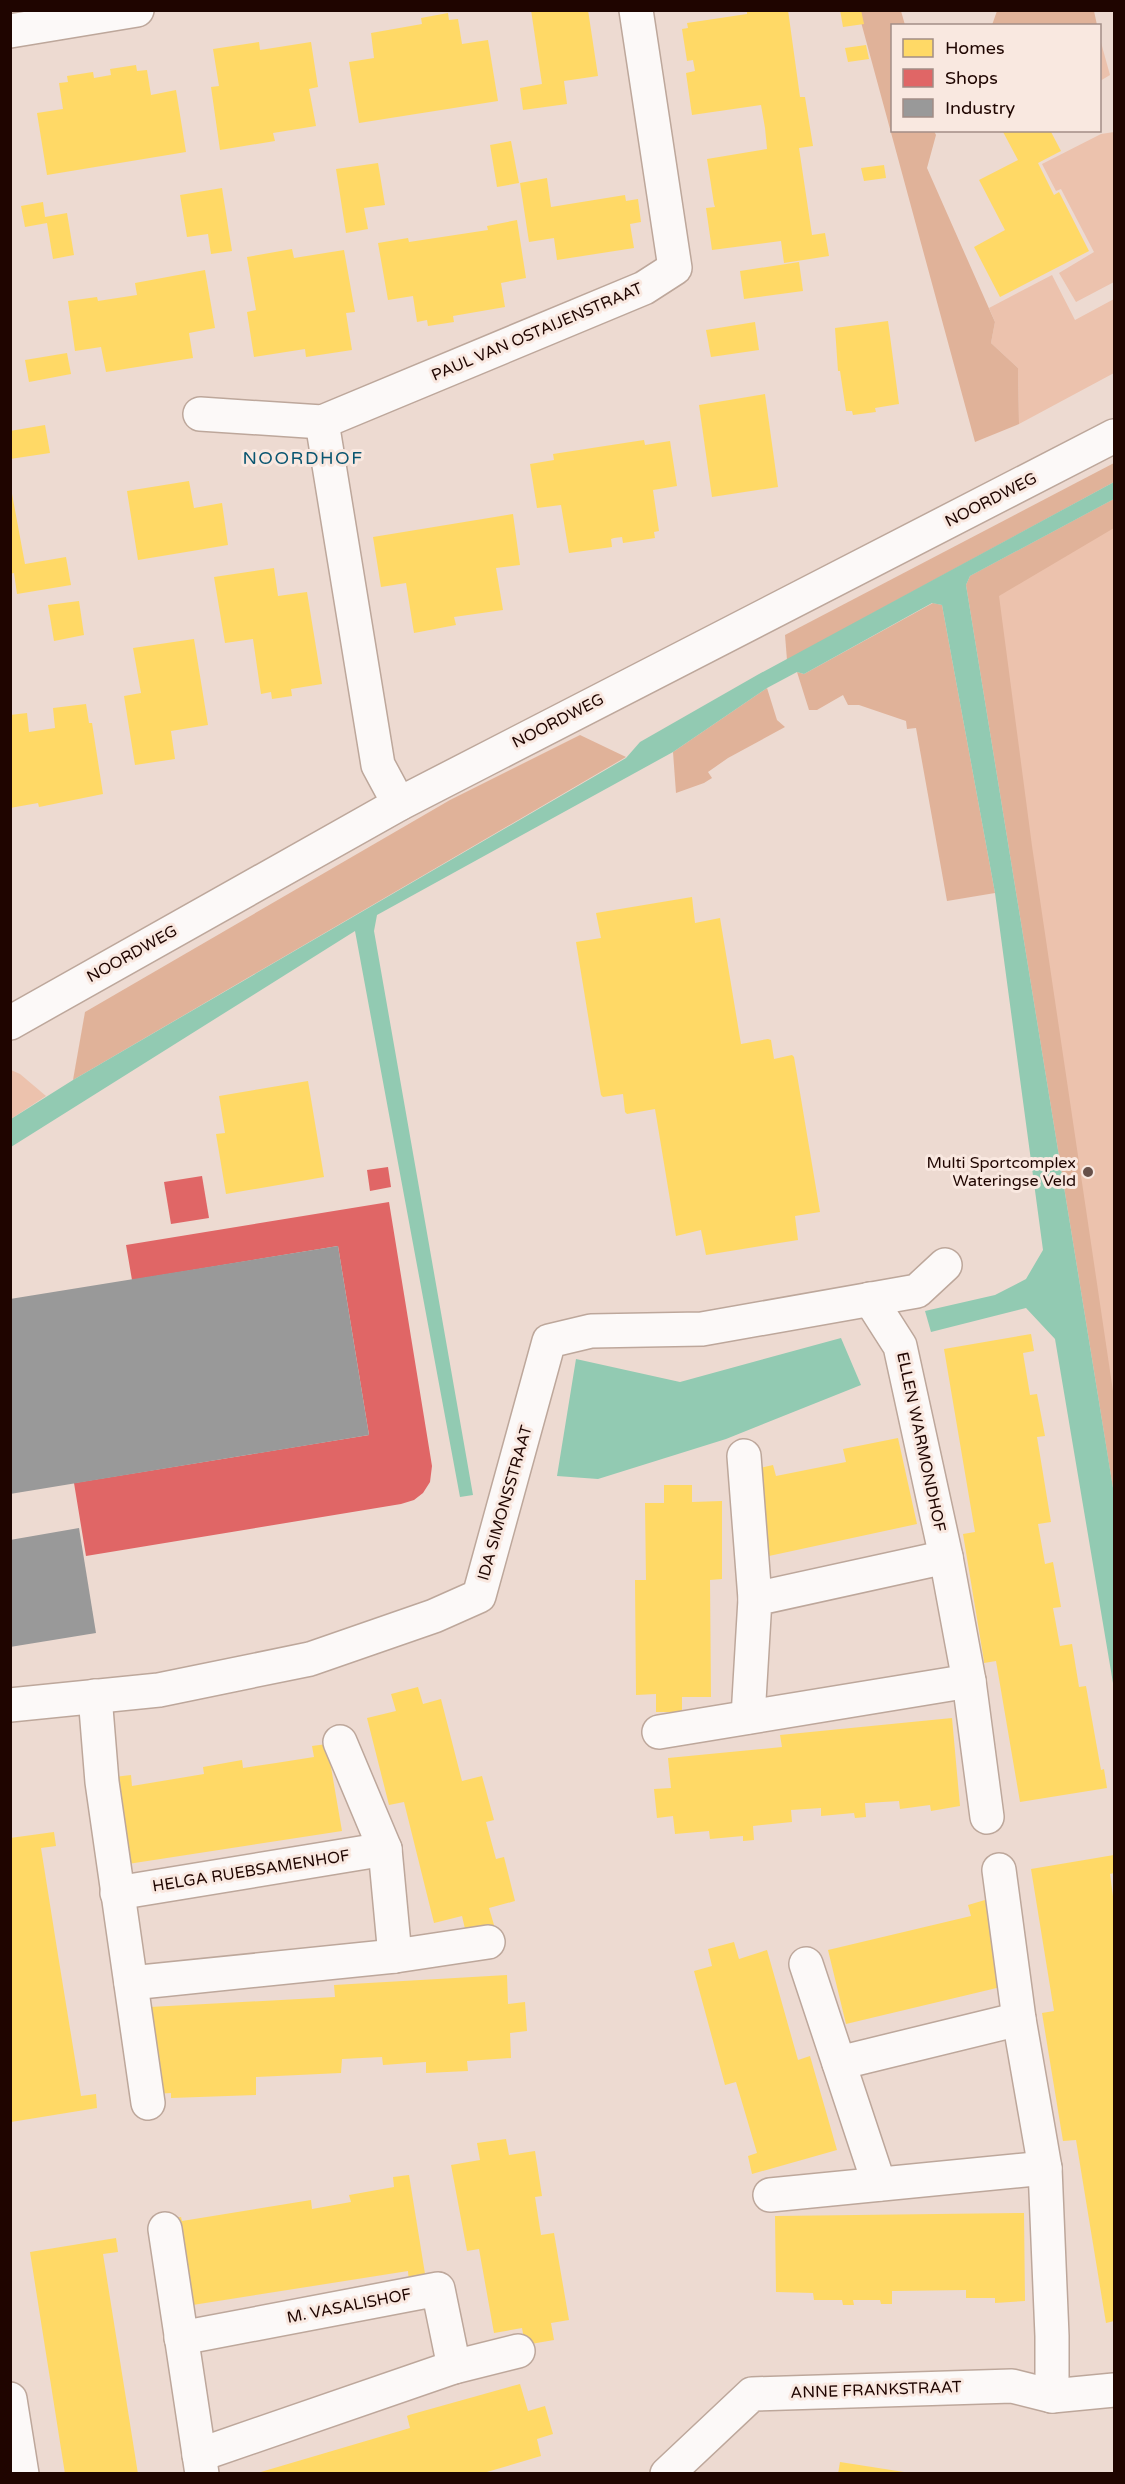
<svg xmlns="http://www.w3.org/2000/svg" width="1125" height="2484" viewBox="0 0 1125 2484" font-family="'Varela Round',sans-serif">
<rect width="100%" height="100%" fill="#eddad1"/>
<g fill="#ecc2ad">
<polygon points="1100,39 1110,75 1100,81"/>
<polygon points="1114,132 1114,282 1076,302 1059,273 1094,252 1061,189 1056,191 1042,164 1101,134"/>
<polygon points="1052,275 1075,320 1114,299 1114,373 1019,424 1018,368 991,343 995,322 989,308"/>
<polygon points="1114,499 1114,1494 970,576"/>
<polygon points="11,1070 20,1074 46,1096 11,1119"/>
</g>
<g fill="#e0b299">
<polygon points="858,11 901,11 905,25 892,26 892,130 934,131 936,135 927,168 995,322 991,343 1018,368 1019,424 975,442"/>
<polygon points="997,11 1094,11 1097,25 992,25"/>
<polygon points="1114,463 1114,482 787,660 785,635"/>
<polygon points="1114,499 1114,528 999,596 1032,846 1114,1398 1114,1494 966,585 970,576"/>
<polygon points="933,603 942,605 995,893 947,901 916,728 907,729 906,721 859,705 848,705 843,695 817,710 809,710 797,672 804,674"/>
<polygon points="767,688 777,720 785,727 728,758 708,772 712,778 704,783 676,793 673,752"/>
<polygon points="580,735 626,757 73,1080 85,1012 450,800"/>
</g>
<g fill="#92cab2">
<polygon points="1114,482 1114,499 970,576 966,585 1114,1494 1114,1689 1055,1339 1026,1308 931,1332 925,1311 995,1295 1026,1279 1043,1250 995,893 942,605 932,603 804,674 797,672 767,688 673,752 377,915 374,931 473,1495 460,1497 355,931 11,1147 11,1119 73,1080 626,758 640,742 759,674"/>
<polygon points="841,1338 861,1385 726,1439 598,1479 557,1476 576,1359 680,1382"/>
</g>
<g fill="#ffd966">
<polygon points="531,10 588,10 598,76 564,81 567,104 523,110 520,88 542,84"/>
<polygon points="747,10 788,10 800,97 805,97 813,146 799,148 812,235 825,233 829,256 784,263 781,241 712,250 706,208 715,207 714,204 707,159 767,149 765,128 761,105 692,115 686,73 695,71 693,60 687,61 682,29 688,28 687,23 747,14"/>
<polygon points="840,10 861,10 864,24 843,27"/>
<polygon points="448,13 449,20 458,19 462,44 488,40 498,101 359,123 349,62 374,58 371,33 422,24 421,18"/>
<polygon points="259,42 260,50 311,42 318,87 309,89 316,126 273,133 275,141 220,150 211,87 219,86 213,49"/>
<polygon points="866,45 869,59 848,62 845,48"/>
<polygon points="136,65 137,71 147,70 151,95 176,90 186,152 47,175 37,113 63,109 59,83 68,82 67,76 93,72 94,78 111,75 110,69"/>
<polygon points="1002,130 1050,130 1061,151 1038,163 1054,195 1059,192 1089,251 1000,297 974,247 1005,230 979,180 1018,160"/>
<polygon points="511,141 519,183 497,187 490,145"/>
<polygon points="378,163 385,205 364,208 368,229 346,233 336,169"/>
<polygon points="884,165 886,178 864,181 861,168"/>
<polygon points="547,178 551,207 625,195 626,201 638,199 641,222 630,224 634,248 557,260 554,238 529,242 520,183"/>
<polygon points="222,188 232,251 211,254 208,234 187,237 180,195"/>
<polygon points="43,202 45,217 67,213 74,255 53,259 47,223 25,227 21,206"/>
<polygon points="517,220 526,278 501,283 505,307 453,316 454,322 428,326 427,320 417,322 413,296 388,300 378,243 408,238 409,242 488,230 487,226"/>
<polygon points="292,249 294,258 344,250 355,312 346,313 352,350 306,357 305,349 254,357 247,312 256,310 247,257"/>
<polygon points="799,262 803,291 744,299 740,271"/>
<polygon points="205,270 215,328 189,333 193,358 106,372 101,347 75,351 68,301 97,297 98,301 137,295 135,283"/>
<polygon points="888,321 899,404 875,408 876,412 853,415 852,411 846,411 840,371 838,371 835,328"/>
<polygon points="755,322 759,350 711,357 706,330"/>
<polygon points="67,353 71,374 29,382 25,360"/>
<polygon points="765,394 778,487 712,497 699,405"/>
<polygon points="45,425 50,453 10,459 10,431"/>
<polygon points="644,440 645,445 670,441 677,486 653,490 659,531 654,532 655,538 623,543 622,537 614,538 611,539 612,547 569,553 561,505 537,508 530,464 554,460 553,454"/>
<polygon points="189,481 194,508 222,503 228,545 138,560 127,491"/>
<polygon points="10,483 25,564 66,557 71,585 17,594 14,573 10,574"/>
<polygon points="513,514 520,565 496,568 503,610 454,617 456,625 414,633 406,583 381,587 373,537"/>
<polygon points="274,568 278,596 307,592 322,684 291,689 292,696 272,699 271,692 261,694 253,639 225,643 214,577"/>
<polygon points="79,601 84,635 54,641 48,605"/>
<polygon points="194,639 208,725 171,731 175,759 135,765 124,696 141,693 133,648"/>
<polygon points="86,704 89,723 92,723 103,794 39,807 38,803 10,808 10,715 27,713 29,732 55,728 53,708"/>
<polygon points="692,897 695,923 720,918 741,1044 768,1039 771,1040 774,1059 792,1055 794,1057 820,1212 795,1216 798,1240 706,1255 701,1230 676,1236 655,1109 627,1114 625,1112 623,1094 603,1097 601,1095 576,942 601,938 596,913"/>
<polygon points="308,1081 324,1177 226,1194 216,1134 225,1133 219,1096"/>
<polygon points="1031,1334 1034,1351 1023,1353 1030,1395 1037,1394 1045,1436 1037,1437 1051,1522 1038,1524 1045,1564 1053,1562 1061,1607 1053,1608 1060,1646 1072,1644 1079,1687 1086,1686 1101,1770 1104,1769 1107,1788 1020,1802 996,1661 984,1663 984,1661 963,1534 975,1532 944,1349"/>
<polygon points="898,1438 917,1524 769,1556 750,1470 773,1465 776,1476 846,1462 843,1449"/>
<polygon points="664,1485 692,1485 692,1502 722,1501 722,1579 710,1580 711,1697 682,1697 682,1712 656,1712 656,1694 636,1695 635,1580 646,1580 645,1503 664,1503"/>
<polygon points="418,1687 423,1704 441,1699 462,1781 482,1776 494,1820 486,1822 496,1859 504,1857 515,1901 489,1908 494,1925 466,1933 462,1916 434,1923 404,1802 389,1805 367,1718 396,1711 391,1694"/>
<polygon points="952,1718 960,1806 931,1811 930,1805 900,1809 899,1801 867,1803 865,1803 866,1817 855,1818 854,1813 821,1816 821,1808 791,1810 792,1822 753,1826 754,1840 743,1841 743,1836 710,1839 709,1831 675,1834 673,1816 657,1818 654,1789 671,1788 668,1758 782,1747 780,1735"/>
<polygon points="327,1744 342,1831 128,1864 114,1777 131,1775 132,1786 204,1774 203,1767 242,1760 243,1768 276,1763 314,1757 312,1746"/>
<polygon points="54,1832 56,1846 41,1848 58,1955 81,2096 96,2094 97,2108 11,2122 10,1838"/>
<polygon points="1114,1855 1114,1873 1110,1874 1114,1904 1114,2321 1106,2323 1076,2140 1063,2141 1042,2013 1054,2011 1031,1869"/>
<polygon points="985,1900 1005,1986 846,2024 828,1950 971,1916 968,1905"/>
<polygon points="734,1942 739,1959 767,1950 798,2060 810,2056 837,2150 752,2174 748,2156 757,2153 736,2082 725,2085 694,1971 712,1966 708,1949"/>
<polygon points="507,1975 508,2004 525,2002 527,2031 510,2033 511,2058 467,2061 468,2071 426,2073 426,2062 383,2065 382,2057 342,2059 341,2073 256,2077 256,2095 171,2098 171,2093 154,2094 150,2007 335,1997 334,1985"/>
<polygon points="506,2139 509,2155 535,2151 542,2196 535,2197 541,2235 554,2233 569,2320 551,2323 554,2340 525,2345 522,2328 494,2333 479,2249 467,2251 451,2165 480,2160 477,2143"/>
<polygon points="409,2175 426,2280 409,2283 408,2271 180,2307 165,2220 181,2217 182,2221 311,2200 312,2209 351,2202 349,2195 394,2187 393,2177"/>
<polygon points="1024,2213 1025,2301 995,2303 995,2298 966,2298 966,2290 894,2291 892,2291 892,2304 881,2304 880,2300 853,2300 854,2305 843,2305 842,2300 814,2300 813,2293 776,2292 775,2216"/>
<polygon points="116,2238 118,2252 103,2254 138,2474 65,2474 30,2252"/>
<polygon points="520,2384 528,2411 545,2406 553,2434 537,2439 541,2456 480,2474 254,2474 410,2428 407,2416 409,2415"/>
<polygon points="840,2462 904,2472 904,2474 838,2474"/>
</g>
<g fill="#e06666">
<polygon points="388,1167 391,1187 370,1191 367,1170"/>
<polygon points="202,1176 209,1218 171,1224 164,1182"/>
<polygon points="389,1202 432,1466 430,1482 423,1493 414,1500 401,1504 86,1556 74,1483 369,1435 338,1246 132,1280 126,1245"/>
</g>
<g fill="#999">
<polygon points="338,1246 369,1435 10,1494 10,1299"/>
<polygon points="79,1528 96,1633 10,1647 10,1540"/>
</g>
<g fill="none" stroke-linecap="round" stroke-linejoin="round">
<g stroke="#bda79b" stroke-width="36">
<g id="minor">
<polyline points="10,31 137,10"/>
<polyline points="200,414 322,422 644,288 675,268 636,10"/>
<polyline points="322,422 378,765 399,804"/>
<polyline points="870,1299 900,1346 946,1557 969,1681 987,1817"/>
<polyline points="744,1456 755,1599"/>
<polyline points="95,1696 102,1782 148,2103"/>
<polyline points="10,1705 159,1690 310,1659 434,1616 479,1596 549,1341 591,1331 702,1329 917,1291 945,1265"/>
<polyline points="748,1717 755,1599 946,1557"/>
<polyline points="659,1732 969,1681"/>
<polyline points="340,1742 385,1849 395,1956"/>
<polyline points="999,1870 1019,2019 1045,2168 1052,2336 1052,2396"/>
<polyline points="117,1893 385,1849"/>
<polyline points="806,1964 879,2184"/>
<polyline points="131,1983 395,1956 488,1942"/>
<polyline points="839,2063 1019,2019"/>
<polyline points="770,2195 1045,2168"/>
<polyline points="165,2229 202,2474"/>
<polyline points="181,2338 438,2289 454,2367 199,2455"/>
<polyline points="454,2367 518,2351"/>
<polyline points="10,2399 22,2474"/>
<polyline points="667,2474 752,2394 1012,2386 1052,2396 1114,2390"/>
</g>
</g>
<g stroke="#bda79b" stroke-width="36">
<polyline id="tertiary" points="10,1023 399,804 1114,436"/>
</g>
<use href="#minor" stroke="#fcf9f8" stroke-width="33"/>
<use href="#tertiary" stroke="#fcf9f8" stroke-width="33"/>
</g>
<circle fill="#675049" stroke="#f9e8e0" stroke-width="2" cx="1088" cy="1172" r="6"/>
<g text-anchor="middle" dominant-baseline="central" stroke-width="6" stroke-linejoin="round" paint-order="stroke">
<g font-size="16" fill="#1f0500" stroke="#f9e8e0">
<text transform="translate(537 332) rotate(-23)">PAUL VAN OSTAIJENSTRAAT</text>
<text transform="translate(991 500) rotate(-27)">NOORDWEG</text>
<text transform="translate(558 721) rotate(-27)">NOORDWEG</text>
<text transform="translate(132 954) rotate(-29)">NOORDWEG</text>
<text transform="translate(921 1442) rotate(78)">ELLEN WARMONDHOF</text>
<text transform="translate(505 1503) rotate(-74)">IDA SIMONSSTRAAT</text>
<text transform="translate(251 1871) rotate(-9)">HELGA RUEBSAMENHOF</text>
<text transform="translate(349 2306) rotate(-11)">M. VASALISHOF</text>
<text transform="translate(876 2390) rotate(-2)">ANNE FRANKSTRAAT</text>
</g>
<g font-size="16" fill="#1f0500" stroke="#f9e8e0" text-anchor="end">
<text x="1076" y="1163">Multi Sportcomplex<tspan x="1076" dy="18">Wateringse Veld</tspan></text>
</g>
<g font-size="18" letter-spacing="1.5" fill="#095570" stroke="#f9e8e0">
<text x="303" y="458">NOORDHOF</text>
</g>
</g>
<rect width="1125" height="2484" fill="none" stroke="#1f0500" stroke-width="24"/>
<rect x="891" y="24" width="210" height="108" fill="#f9e8e0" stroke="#a28d86" stroke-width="1.5"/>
<rect x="903" y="39" width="30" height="18" fill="#ffd966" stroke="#a28d86" stroke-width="1.5"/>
<text x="945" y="54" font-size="18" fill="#1f0500">Homes</text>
<rect x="903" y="69" width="30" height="18" fill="#e06666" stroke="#a28d86" stroke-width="1.5"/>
<text x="945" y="84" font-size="18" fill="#1f0500">Shops</text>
<rect x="903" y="99" width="30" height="18" fill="#999999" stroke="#a28d86" stroke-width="1.5"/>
<text x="945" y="114" font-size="18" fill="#1f0500">Industry</text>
</svg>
